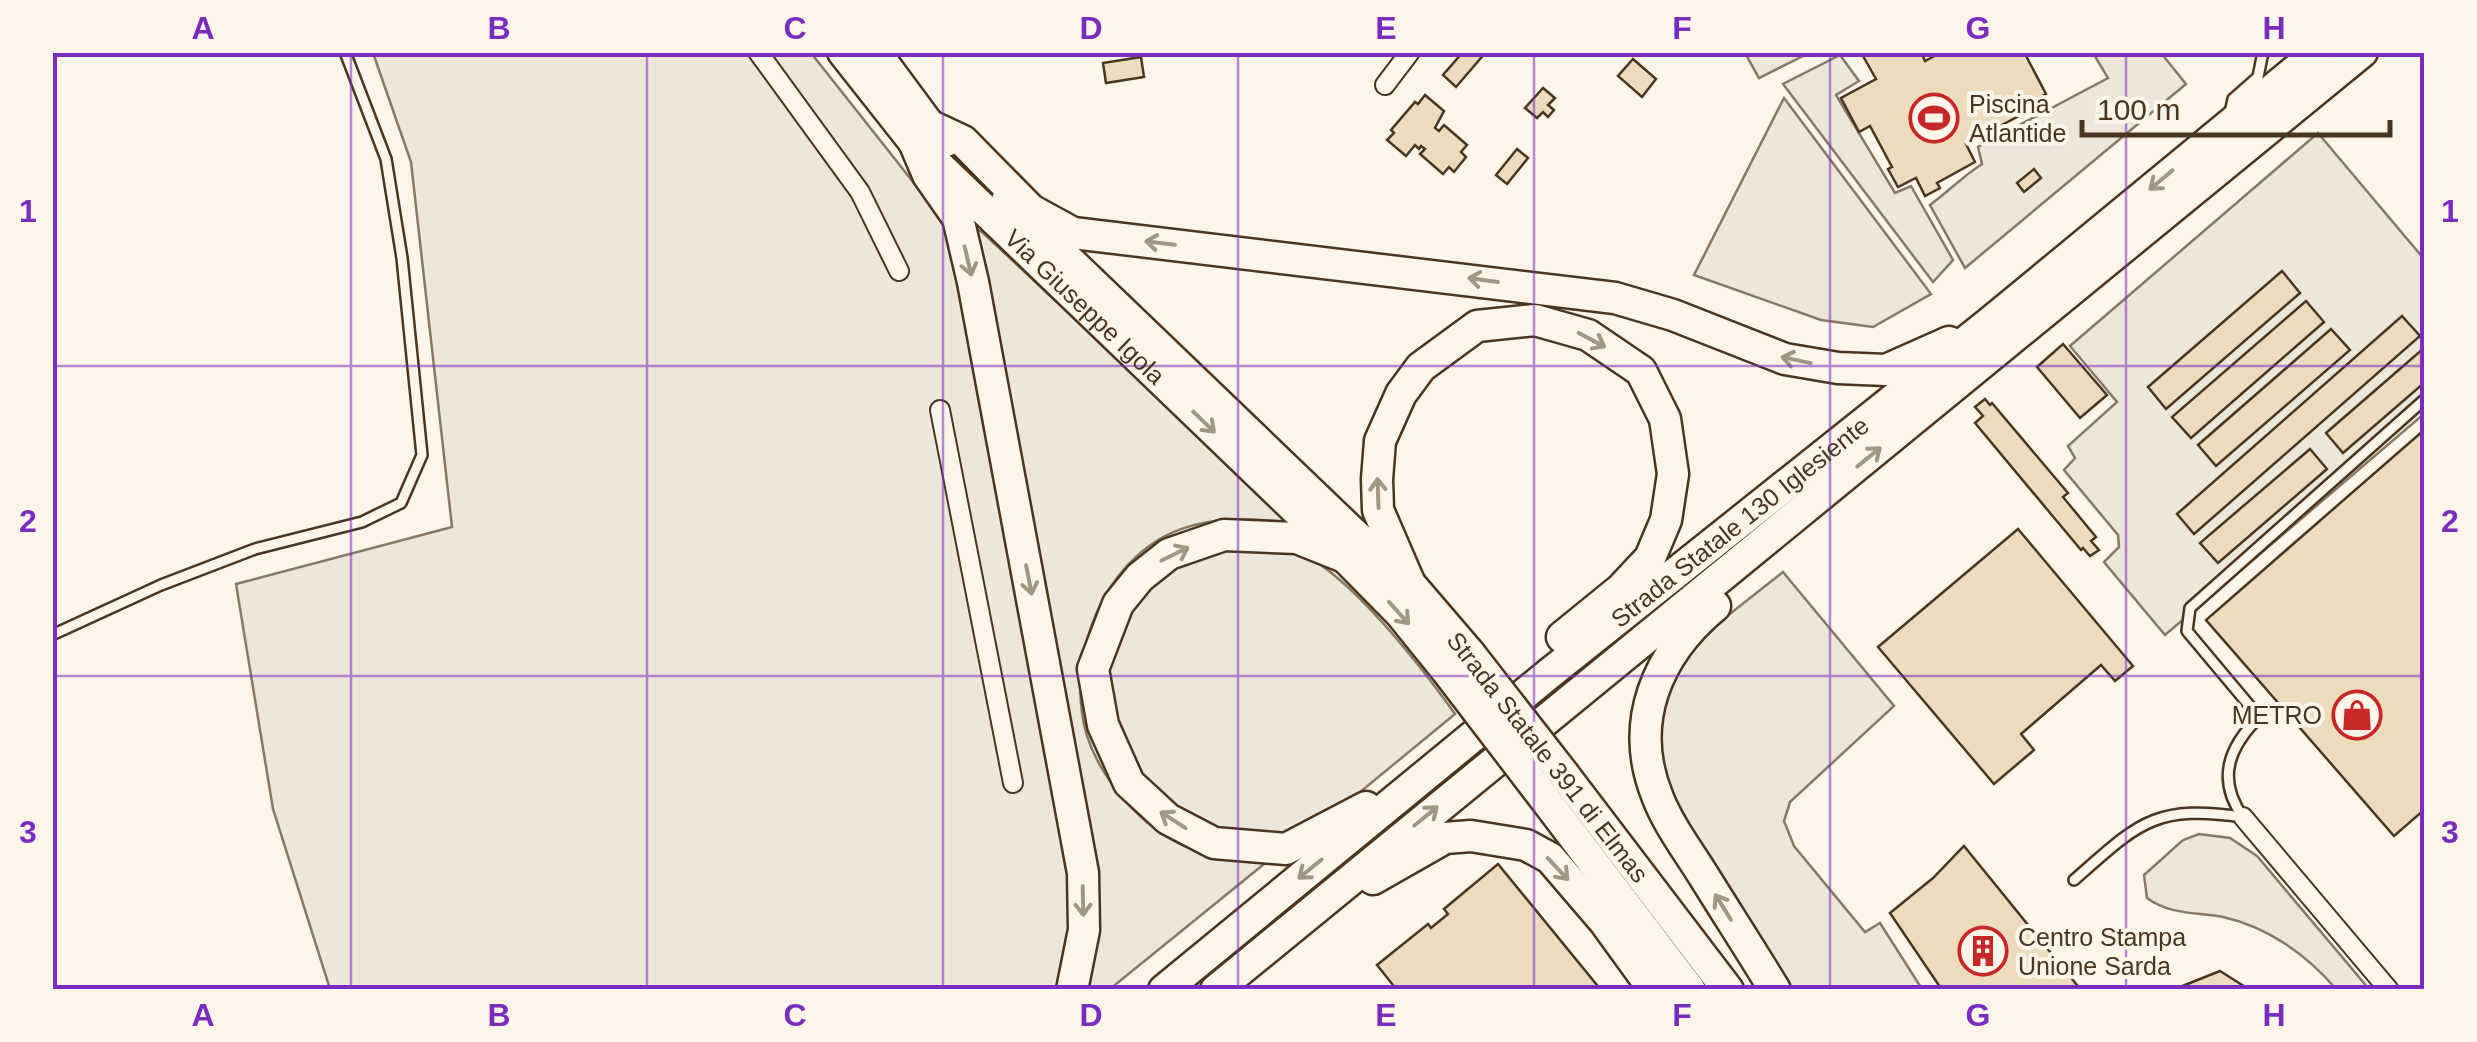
<svg xmlns="http://www.w3.org/2000/svg" width="2477" height="1042" viewBox="0 0 2477 1042" font-family="Arial,sans-serif">
<rect width="100%" height="100%" fill="#fbf6e9"/>
<g fill="#ede6d9" stroke="#887966" stroke-width="2.5">
<polygon points="373,53 811,53 925,197 948,230 955,250 1071,888 1072,926 1058,989 330,989 273,809 236,584 452,527 411,162"/>
<path d="M2093,53H2161L2186,84L1965,268L1930,205C1949,191 1962,177 1982,164L1978,147L2108,78Z"/>
<polygon points="1784,98 1931,294 1873,327 1821,320 1694,275"/>
<path d="M972,231H981L1292,523C1247,517 1198,516 1158,540C1096,578 1066,666 1087,736C1102,781 1143,829 1187,847C1213,858 1241,858 1269,860L1110,989H1087L1097,929Z"/>
<path d="M1224,542C1246,545 1273,544 1293,550C1346,568 1422,668 1455,714L1337,811L1296,830L1266,836L1232,837L1173,811L1125,756L1106,683L1112,644L1148,580Z"/>
<polygon points="1783,572 1894,706 1790,802 1784,821 1794,846 1865,932 1880,923 1922,989 1788,989 1673,799 1659,750 1659,724 1668,686 1698,639"/>
<path d="M2199,834L2230,838L2257,856L2369,989H2336C2307,955 2268,927 2223,917C2196,912 2170,915 2147,898L2144,875L2183,840Z"/>
</g>
<g fill="#ede7d9" stroke="#887966" stroke-width="2.5">
<polygon points="1745,53 1809,53 1759,78"/>
<polygon points="1840,55 1859,81 1836,95 1895,193 1911,186 1953,260 1933,282 1783,84"/>
<polygon points="2318,133 2424,259 2424,414 2165,635 2104,562 2119,547 2118,535 2064,470 2075,458 2068,446 2117,402 2070,346"/>
</g>
<g fill="#ecdcbc" stroke="#4a3520" stroke-width="2.5">
<polygon points="1463,52 1486,52 1456,87 1443,75"/>
<polygon points="1869,52 1921,52 1925,61 1942,52 2024,52 2046,94 2028,103 2032,109 1966,144 1975,162 1937,183 1940,188 1925,196 1916,178 1898,187 1888,169 1892,167 1870,126 1859,132 1841,98 1876,79 1863,56"/>
<polygon points="1141,57 1144,77 1106,83 1103,63"/>
<polygon points="1633,59 1656,79 1642,97 1618,76"/>
<polygon points="1543,88 1555,98 1548,105 1554,110 1548,117 1543,112 1537,118 1525,108"/>
<polygon points="1425,95 1444,111 1435,128 1439,131 1444,125 1467,145 1461,152 1466,157 1454,172 1449,167 1443,174 1420,154 1425,149 1421,146 1419,149 1415,145 1406,156 1387,140 1394,133 1391,130 1415,102 1418,104"/>
<polygon points="1517,149 1528,158 1507,184 1496,175"/>
<polygon points="2034,169 2041,178 2024,192 2017,183"/>
<polygon points="2282,271 2300,293 2166,409 2148,387"/>
<polygon points="2306,301 2324,322 2191,438 2172,417"/>
<polygon points="2402,316 2420,336 2194,534 2177,514"/>
<polygon points="2331,329 2350,350 2216,466 2198,445"/>
<polygon points="2063,344 2107,395 2080,418 2037,367"/>
<polygon points="2424,348 2424,383 2343,453 2326,433"/>
<polygon points="1985,399 1990,405 1992,403 2068,493 2063,497 2096,537 2091,541 2099,550 2090,556 2083,548 2081,550 1975,423 1983,416 1975,407"/>
<polygon points="2424,430 2424,810 2394,836 2206,620"/>
<polygon points="2310,449 2327,469 2218,563 2200,543"/>
<polygon points="2018,529 2133,666 2115,681 2101,665 2021,734 2034,750 1994,784 1878,647"/>
<polygon points="1964,846 2081,990 1942,990 1890,913 1933,878"/>
<polygon points="1498,864 1601,990 1397,990 1377,965 1428,924 1431,928 1448,914 1444,909"/>
<polygon points="2220,971 2250,990 2173,990 2175,989"/>
</g>
<g fill="none" stroke-linecap="round" stroke-linejoin="round">
<g stroke="#4a3520" stroke-width="14">
<g id="service">
<polyline points="2230,113 2233,99 2258,77 2263,52"/>
<polyline points="52,635 161,585 255,549 362,522 401,503 422,455 402,258 386,159 345,52"/>
<path d="M2243,817C2216,779 2229,747 2259,717L2187,631L2190,608L2424,400"/>
<path d="M2074,880C2138,824 2153,804 2243,817"/>
</g>
</g>
<g stroke="#4a3520" stroke-width="22">
<g id="minor">
<polyline points="758,52 860,192 899,271"/>
<polyline points="1385,85 1410,52"/>
<polyline points="940,410 1013,783"/>
<polyline points="2243,817 2389,990"/>
</g>
</g>
<g stroke="#4a3520" stroke-width="35">
<g id="primary">
<path id="s1" d="M843,52L914,142L1338,550"/>
<polyline points="875,52 929,125 946,141"/>
<polyline points="1007,201 1355,535"/>
</g>
</g>
<g stroke="#4a3520" stroke-width="35">
<g id="trunk">
<polyline points="929,125 963,141 1031,210 1073,233 1615,298 1673,315 1785,359 1838,368 1886,370 1949,342"/>
<polyline points="914,142 928,175 958,218 973,282 1083,873 1084,930 1072,990"/>
<polyline points="1355,535 1410,584 1470,654"/>
<polyline points="1338,550 1401,614 1447,671"/>
<polyline points="1347,558 1297,538 1224,535 1169,554 1140,577 1118,604 1093,669 1103,725 1129,783 1168,819 1214,843 1286,849 1366,807"/>
<polyline points="1410,584 1378,510 1377,479 1380,441 1401,394 1421,367 1477,326 1535,320 1588,335 1641,371 1665,419 1673,474 1666,520 1650,558 1621,589 1562,637"/>
<path d="M1715,606C1657,654 1627,723 1658,798C1669,826 1689,852 1705,878C1728,915 1752,952 1775,990"/>
<polyline points="1565,776 1728,990"/>
<polyline points="1542,795 1690,990"/>
<polyline points="1373,879 1445,838 1471,836 1526,845 1550,858 1604,921 1654,990"/>
<path id="s2" d="M1164,990L1550,673L1988,324L2318,52"/>
<polyline points="1216,990 2362,52"/>
</g>
</g>
<use href="#service" stroke="#fbf6e9" stroke-width="9"/>
<use href="#minor" stroke="#fbf6e9" stroke-width="18"/>
<use href="#primary" stroke="#fbf6e9" stroke-width="30"/>
<use href="#trunk" stroke="#fbf6e9" stroke-width="30"/>
<g stroke="#4a3520" stroke-width="35" stroke-linecap="butt">
<g id="trunk-bridge">
<polyline points="1470,654 1565,776"/>
<polyline points="1447,671 1542,795"/>
</g>
</g>
<use href="#trunk-bridge" stroke="#fbf6e9" stroke-width="30"/>
</g>
<defs><path id="oneway-shaft" d="M-6 0H5M1.5-3L5.5 0L1.5 3" fill="none" stroke-width="1.6" stroke-linecap="round" stroke-linejoin="round" transform="scale(2.5)"/></defs>
<g stroke="#a29684">
<use href="#oneway-shaft" transform="translate(2161 180) rotate(140)"/>
<use href="#oneway-shaft" transform="translate(1160 243) rotate(-173)"/>
<use href="#oneway-shaft" transform="translate(968 261) rotate(77)"/>
<use href="#oneway-shaft" transform="translate(1483 280) rotate(-172)"/>
<use href="#oneway-shaft" transform="translate(1592 340) rotate(28)"/>
<use href="#oneway-shaft" transform="translate(1796 360) rotate(-168)"/>
<use href="#oneway-shaft" transform="translate(1204 422) rotate(44)"/>
<use href="#oneway-shaft" transform="translate(1869 457) rotate(-39)"/>
<use href="#oneway-shaft" transform="translate(1378 493) rotate(-92)"/>
<use href="#oneway-shaft" transform="translate(1175 554) rotate(-26)"/>
<use href="#oneway-shaft" transform="translate(1029 580) rotate(79)"/>
<use href="#oneway-shaft" transform="translate(1399 613) rotate(48)"/>
<use href="#oneway-shaft" transform="translate(1426 816) rotate(-39)"/>
<use href="#oneway-shaft" transform="translate(1173 820) rotate(-147)"/>
<use href="#oneway-shaft" transform="translate(1310 869) rotate(141)"/>
<use href="#oneway-shaft" transform="translate(1558 869) rotate(47)"/>
<use href="#oneway-shaft" transform="translate(1083 901) rotate(89)"/>
<use href="#oneway-shaft" transform="translate(1723 907) rotate(-122)"/>
</g>
<path fill="none" stroke="#7b2cbf" stroke-width="2.5" stroke-opacity="0.55" d="M351,52V990M647,52V990M943,52V990M1238,52V990M1534,52V990M1830,52V990M2126,52V990M52,366H2424M52,676H2424"/>
<defs>
<g id="stadium-ring" transform="scale(2.5)"><circle r="9.5" fill="#fbf6e9" stroke="#c62828" stroke-width="1.5"/><path d="M0-5a6.5 5 0 1 0 0 10a6.5 5 0 1 0 0-10ZM-3.5-1.8h7v3.6h-7Z" fill="#c62828"/></g>
<g id="shop-ring" transform="scale(2.5)"><circle r="9.5" fill="#fbf6e9" stroke="#c62828" stroke-width="1.5"/><path d="M-5-2.5h2.3a2.7 3.5 0 0 1 5.4 0H5L5.5 6h-11ZM-1.5-2.5h3a1.5 2.3 0 0 0-3 0Z" fill="#c62828"/></g>
<g id="building-ring" transform="scale(2.5)"><circle r="9.5" fill="#fbf6e9" stroke="#c62828" stroke-width="1.5"/><path d="M-4-6H4V6H1V3H-1V6H-4ZM-2.5-4.3h1.7v1.8h-1.7ZM.8-4.3h1.7v1.8H.8ZM-2.5-1h1.7V.8h-1.7ZM.8-1h1.7V.8H.8Z" fill="#c62828"/></g>
</defs>
<g fill-rule="evenodd">
<use href="#stadium-ring" x="1934" y="118"/>
<use href="#shop-ring" x="2357" y="715"/>
<use href="#building-ring" x="1983" y="951"/>
</g>
<g text-anchor="middle" dominant-baseline="central" stroke-width="8" stroke-linejoin="round" paint-order="stroke">
<g font-size="25" fill="#4a3520" stroke="#fbf6e9" text-anchor="start">
<text x="1969" y="104">Piscina<tspan x="1969" dy="29">Atlantide</tspan></text>
<text x="2322" y="715" text-anchor="end">METRO</text>
<text x="2018" y="937">Centro Stampa<tspan x="2018" dy="29">Unione Sarda</tspan></text>
</g>
<g font-size="25" fill="#4a3520" stroke="#fbf6e9">
<text stroke="none"><textPath href="#s1" startOffset="352">Via Giuseppe Igola</textPath></text>
<text stroke="none"><textPath href="#s2" startOffset="742">Strada Statale 130 Iglesiente</textPath></text>
<text transform="translate(1548 757) rotate(52)">Strada Statale 391 di Elmas</text>
</g>
</g>
<rect width="2477" height="1042" fill="none" stroke="#fbf6e9" stroke-width="110"/>
<path d="M2082 120v15h308v-15" fill="none" stroke="#4a3520" stroke-width="5"/>
<text x="2097" y="120" font-size="30" fill="#4a3520" stroke="#fbf6e9" stroke-width="8" paint-order="stroke">100 m</text>
<rect x="55" y="55" width="2367" height="932" fill="none" stroke="#7b2cbf" stroke-width="4"/>
<g font-size="32" text-anchor="middle" font-weight="bold" fill="#7b2cbf">
<text x="203" y="39">A</text>
<text x="499" y="39">B</text>
<text x="795" y="39">C</text>
<text x="1091" y="39">D</text>
<text x="1386" y="39">E</text>
<text x="1682" y="39">F</text>
<text x="1978" y="39">G</text>
<text x="2274" y="39">H</text>
<text x="28" y="222">1</text>
<text x="2450" y="222">1</text>
<text x="28" y="532">2</text>
<text x="2450" y="532">2</text>
<text x="28" y="843">3</text>
<text x="2450" y="843">3</text>
<text x="203" y="1026">A</text>
<text x="499" y="1026">B</text>
<text x="795" y="1026">C</text>
<text x="1091" y="1026">D</text>
<text x="1386" y="1026">E</text>
<text x="1682" y="1026">F</text>
<text x="1978" y="1026">G</text>
<text x="2274" y="1026">H</text>
</g>
</svg>
